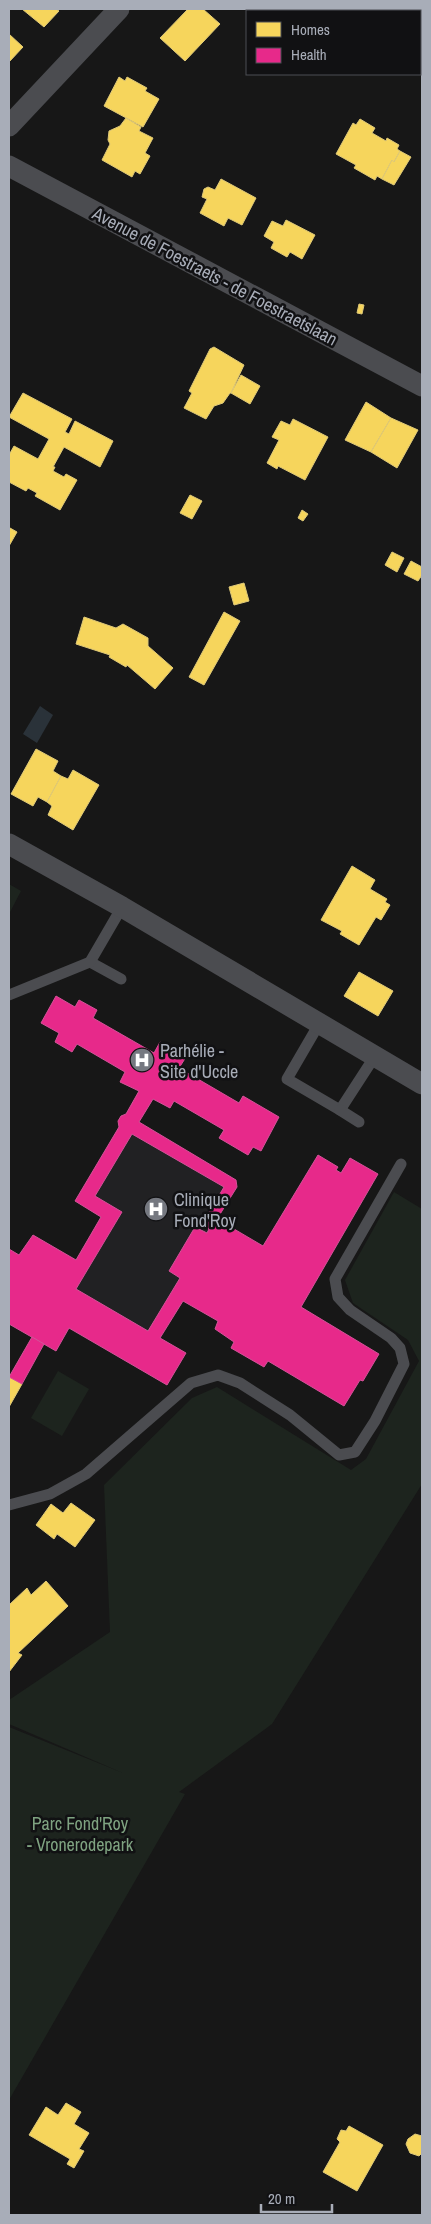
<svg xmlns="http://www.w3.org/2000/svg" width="431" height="2224" viewBox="0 0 431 2224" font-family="'Archivo Narrow',sans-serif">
<rect width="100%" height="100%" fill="#171717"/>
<polygon fill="#212123" points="56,996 75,1007 79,1000 97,1010 94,1018 153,1053 160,1042 186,1057 180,1068 239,1103 243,1096 279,1117 261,1151 253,1147 248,1155 219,1138 223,1130 174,1101 170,1108 153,1100 139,1122 236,1180 237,1187 217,1219 263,1246 318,1155 338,1167 336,1170 341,1173 350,1158 378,1174 301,1307 379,1354 363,1381 359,1380 344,1406 268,1361 264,1367 231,1348 234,1342 215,1329 218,1321 183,1301 161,1338 186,1353 167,1385 69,1329 56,1351 9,1324 9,1249 19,1255 33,1235 76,1259 101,1217 75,1201 119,1127 118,1121 121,1116 126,1114 139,1092 120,1082 125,1072 77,1044 72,1052 55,1042 59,1033 41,1023"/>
<g fill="#1d241e">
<polygon points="9,884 21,891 9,914"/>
<polygon points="394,1192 422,1209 422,1484 272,1724 179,1792 185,1794 9,2100 9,1727 123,1773 9,1724 9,1700 110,1632 104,1485 192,1398 217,1387 351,1470 366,1459 419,1361 408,1340 353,1303 345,1280"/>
<polygon points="58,1371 89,1389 62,1436 31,1418"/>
</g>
<polygon fill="#2a3239" points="40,706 53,715 37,743 23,734"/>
<g fill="#f6d55c" stroke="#dfc978">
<polygon points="22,9 56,9 59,11 44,27"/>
<polygon points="188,9 203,9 220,24 185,61 160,38"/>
<polygon points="9,34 23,47 9,62"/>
<polygon points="119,77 125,81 127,77 147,88 145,91 159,99 143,127 104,106"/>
<polygon points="126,118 141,127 139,131 153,138 145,153 150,156 140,174 135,171 132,177 102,160 110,144 108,140 109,131 120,126"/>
<polygon points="360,119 375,128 372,133 386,141 387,138 399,145 397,149 400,151 394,162 392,160 382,179 377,176 375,180 354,168 356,165 336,154 353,123 356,125"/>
<polygon points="400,151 411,157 394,185 382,179 392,160 394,162"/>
<polygon points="221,179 256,198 242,225 228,218 224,226 200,213 207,199 202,197 204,189 208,187 215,190"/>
<polygon points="286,220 315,235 302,259 290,252 287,257 271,248 274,242 264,236 272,221 283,226"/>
<polygon points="359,304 364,305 362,314 357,313"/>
<polygon points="214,347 244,365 231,393 230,393 223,403 214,406 206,419 184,408 192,393 189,391 210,349"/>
<polygon points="241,375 260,386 250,404 231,393"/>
<polygon points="23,393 72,419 65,432 69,434 75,421 113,441 100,467 64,447 53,467 55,467 53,471 64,477 66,474 77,480 60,510 35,496 37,493 28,488 26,491 9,482 9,455 14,446 38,459 49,439 9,417"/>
<polygon points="366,402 391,418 371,452 345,440"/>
<polygon points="391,418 418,430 397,468 371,452"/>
<polygon points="293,419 328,437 305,480 278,466 277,469 267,463 279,440 272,437 281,421 290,425"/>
<polygon points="190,495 202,501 192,519 180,513"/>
<polygon points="302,510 308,514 303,521 298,518"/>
<polygon points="10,528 17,532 9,546 9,531"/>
<polygon points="392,552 404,558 397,572 385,565"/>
<polygon points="411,561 422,567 422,575 418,581 404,574"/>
<polygon points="244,583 249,601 234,605 229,587"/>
<polygon points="224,612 240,621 204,685 189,677"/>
<polygon points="84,617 116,628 123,624 148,638 148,646 173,668 155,689 127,665 126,667 109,657 110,655 76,644"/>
<polygon points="36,749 58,761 53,771 61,776 47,802 38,797 33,806 11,794"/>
<polygon points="73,770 99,785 73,830 48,815 52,806 47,802 61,776 68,779"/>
<polygon points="352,866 375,880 370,889 387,899 385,902 390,905 381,920 376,917 359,945 340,934 342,931 321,920"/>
<polygon points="359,972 393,991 378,1016 344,996"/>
<polygon points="9,1376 22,1384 9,1407"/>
<polygon points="71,1503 95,1520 75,1547 57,1534 54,1539 36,1525 51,1504 63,1513"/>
<polygon points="46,1581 68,1606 18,1653 22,1655 9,1672 9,1605 27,1588 31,1595"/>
<polygon points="66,2103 81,2112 74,2124 89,2133 79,2149 84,2151 74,2168 67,2164 70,2159 29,2135 46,2107 58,2115"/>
<polygon points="349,2126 383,2145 357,2191 323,2172 340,2142 337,2139 341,2130 346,2131"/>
<polygon points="415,2134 422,2136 422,2153 419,2156 410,2153 406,2144 408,2139"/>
</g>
<g fill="#e7298a" stroke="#d45198" fill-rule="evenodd">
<path d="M56,996L75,1007L79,1000L97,1010L93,1018L154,1053L160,1042L186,1057L179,1068L239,1103L243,1096L279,1117L261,1151L253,1147L248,1155L219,1138L224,1130L174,1101L170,1108L153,1099L139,1122L236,1180L237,1187L217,1219L263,1246L318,1155L338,1167L336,1170L341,1173L350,1158L378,1174L301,1307L379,1354L363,1381L360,1380L344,1406L268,1361L264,1367L231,1348L234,1342L215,1329L218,1321L183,1301L160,1338L186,1353L167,1385L69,1328L56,1351L9,1324V1249L19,1255L33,1235L76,1260L101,1217L75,1201L119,1127L118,1121L121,1116L126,1114L139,1091L120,1082L125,1072L77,1044L72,1052L55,1042L59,1033L41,1023ZM132,1134L224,1187L202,1224L209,1229L207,1233L195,1227L169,1271L180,1278L148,1331L76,1289L122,1212L95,1196Z"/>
<polygon points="32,1337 44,1344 22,1384 9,1377"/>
</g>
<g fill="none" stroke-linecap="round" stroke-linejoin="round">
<g stroke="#4b4c50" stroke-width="11">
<polyline points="90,962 121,979"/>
<polyline points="9,995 90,962 122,907"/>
<polyline points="319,1024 287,1079 340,1110 375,1056"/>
<polyline points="340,1110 359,1122"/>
<polyline points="9,1505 50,1494 86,1474 191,1383 218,1375 240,1383 290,1415 339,1455 355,1452 375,1421 404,1364 400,1348 391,1338 350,1310 338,1297 335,1279 401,1164"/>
</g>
<g stroke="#4b4c50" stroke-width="21">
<polyline points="9,126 119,9"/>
<polyline points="9,166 422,386"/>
<polyline points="9,844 122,907 422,1084"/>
</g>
</g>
<defs>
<g id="hospital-disc" transform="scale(1.25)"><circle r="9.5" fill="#757880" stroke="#111113"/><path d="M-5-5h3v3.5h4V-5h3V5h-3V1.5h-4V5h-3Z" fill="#fff"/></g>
</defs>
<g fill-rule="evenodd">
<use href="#hospital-disc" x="142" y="1060"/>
<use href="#hospital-disc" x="156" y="1209"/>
</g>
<g text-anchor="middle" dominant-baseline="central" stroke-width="5" stroke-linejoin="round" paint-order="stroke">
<g font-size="18" fill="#a8adb8" stroke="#111113">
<text transform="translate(215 276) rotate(28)">Avenue de Foestraets - de Foestraetslaan</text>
</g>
<g font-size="18" fill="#a8adb8" stroke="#111113" text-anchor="start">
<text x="160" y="1050">Parhélie -<tspan x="160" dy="21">Site d'Uccle</tspan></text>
<text x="174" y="1199">Clinique<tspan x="174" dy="21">Fond'Roy</tspan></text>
</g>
<g font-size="18" fill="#7fa381" stroke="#111113">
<text x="80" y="1823">Parc Fond'Roy<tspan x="80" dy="21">- Vronerodepark</tspan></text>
</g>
</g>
<rect width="431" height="2224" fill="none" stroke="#a8adb8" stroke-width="20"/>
<rect x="246" y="10" width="175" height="65" fill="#111113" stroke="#4d4f55"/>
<rect x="256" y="22" width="25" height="15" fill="#f6d55c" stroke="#4d4f55"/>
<text x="291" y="35" font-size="15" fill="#a8adb8">Homes</text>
<rect x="256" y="48" width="25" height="15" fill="#e7298a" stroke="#4d4f55"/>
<text x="291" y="60" font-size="15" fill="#a8adb8">Health</text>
<path d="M261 2204v8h71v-8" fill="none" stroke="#a8adb8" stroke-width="2.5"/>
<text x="268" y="2204" font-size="15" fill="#a8adb8" stroke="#111113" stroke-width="4" paint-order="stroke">20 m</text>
</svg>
